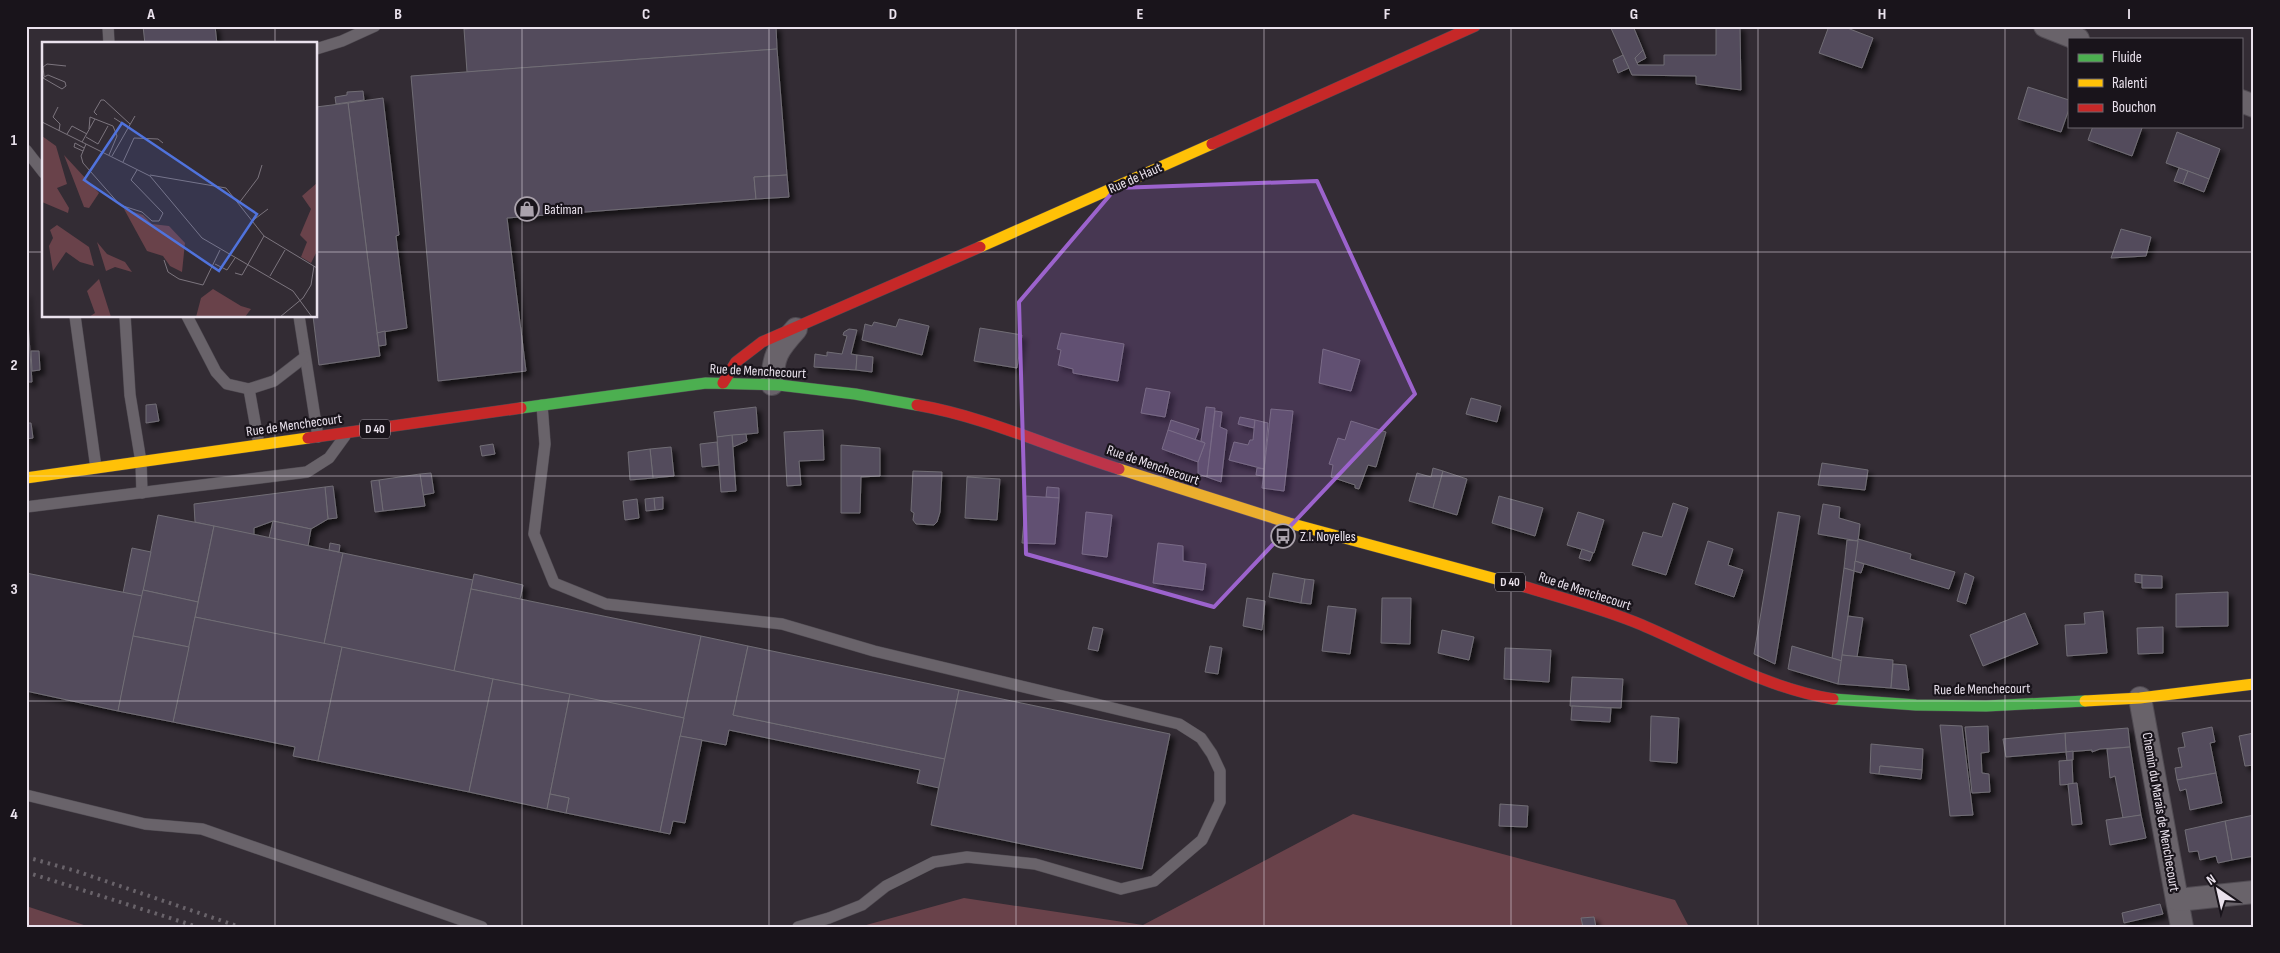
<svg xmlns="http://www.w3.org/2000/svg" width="2280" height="953" viewBox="0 0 2280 953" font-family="'Sofia Sans Condensed',sans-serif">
<defs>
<filter id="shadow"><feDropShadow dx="4.5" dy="4.5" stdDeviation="2.5" flood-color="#0009"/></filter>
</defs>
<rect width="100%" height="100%" fill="#332c34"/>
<g fill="#69424a">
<polygon points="1353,814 1675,900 1689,927 859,927 964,898 1143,925"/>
<polygon points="26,906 90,927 26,927"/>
</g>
<g fill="#524c5c" stroke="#716d75" filter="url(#shadow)">
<polygon points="143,26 215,26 217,44 145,44"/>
<polygon points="502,26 776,26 777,49 467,72 464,29"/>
<polygon points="1610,26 1633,26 1643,50 1635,58 1638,65 1664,65 1664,55 1716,55 1716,26 1740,26 1741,90 1696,84 1696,76 1632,75"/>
<polygon points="1829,26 1842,26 1873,38 1862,68 1819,53"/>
<polygon points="777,49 787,175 754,177 756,199 507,218 526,371 438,381 411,76"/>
<polygon points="1643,50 1646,58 1637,63 1635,58"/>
<polygon points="1623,55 1629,68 1618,73 1613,60"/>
<polygon points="2028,87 2069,100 2069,109 2061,132 2018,119"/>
<polygon points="363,91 364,100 336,104 335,97 347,95 347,92"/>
<polygon points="383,98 399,235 396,236 407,328 377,333 348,103"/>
<polygon points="348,103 380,356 319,365 313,316 316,316 316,107"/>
<polygon points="2093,126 2137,126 2142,128 2132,156 2088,140"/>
<polygon points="2177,132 2220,149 2209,179 2166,163"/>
<polygon points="2179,168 2188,171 2183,184 2174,181"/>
<polygon points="2188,171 2209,179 2204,192 2183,184"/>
<polygon points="787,175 789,197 756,199 754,177"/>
<polygon points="2121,229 2151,237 2146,256 2111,258"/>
<polygon points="26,292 32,382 26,382"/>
<polygon points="899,319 929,326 922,355 862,340 865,324 872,326 874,322 896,327"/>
<polygon points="980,328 1022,335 1017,368 974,361"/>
<polygon points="849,329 857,330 851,354 857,355 856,370 814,367 815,354 827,356 827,352 842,354 847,336 843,335 844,332"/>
<polygon points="385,331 386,345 379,346 377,333"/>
<polygon points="1061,333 1124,344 1118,381 1073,373 1073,369 1058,365 1061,350 1057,349"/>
<polygon points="1323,349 1360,360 1351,391 1319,383"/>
<polygon points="31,351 39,351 40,370 32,371"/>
<polygon points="857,355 873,357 872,372 856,370"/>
<polygon points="1146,388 1170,392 1165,417 1141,413"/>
<polygon points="1471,398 1501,406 1497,422 1466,414"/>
<polygon points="156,404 159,421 146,423 146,405"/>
<polygon points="756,407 758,433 717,437 714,412"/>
<polygon points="1206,407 1215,408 1207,477 1198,474 1198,462 1205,443 1201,441"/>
<polygon points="1271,409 1293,411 1284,491 1262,488"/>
<polygon points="1215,411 1222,412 1220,427 1227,430 1221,482 1207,477"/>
<polygon points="1240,417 1255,420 1254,428 1238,424"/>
<polygon points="1171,420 1199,429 1195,440 1168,430"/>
<polygon points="1255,420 1268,423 1264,469 1229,460 1234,442 1248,445 1250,440 1253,440"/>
<polygon points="1351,421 1386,432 1376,467 1368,465 1359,489 1355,488 1355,485 1331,477 1333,465 1329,464 1338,438 1345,440"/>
<polygon points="26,423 31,423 33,438 26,439"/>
<polygon points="823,430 824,460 799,461 801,485 787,486 784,432"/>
<polygon points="1168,430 1205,443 1198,462 1162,449"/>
<polygon points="746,434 747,441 733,447 732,435"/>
<polygon points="732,435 736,491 721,492 717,437"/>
<polygon points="717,442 719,465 702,467 700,444"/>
<polygon points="493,444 495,454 482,456 480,446"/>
<polygon points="841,445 880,448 880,476 861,477 860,513 841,513"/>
<polygon points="671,447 674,476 653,478 650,449"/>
<polygon points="650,449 653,478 630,480 628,452"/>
<polygon points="1822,463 1868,470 1865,490 1818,485"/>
<polygon points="1257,468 1264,469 1263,476 1256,475"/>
<polygon points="1433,468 1443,471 1433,508 1409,501 1417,473 1431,477"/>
<polygon points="913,471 942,472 940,512 937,522 934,525 916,524 913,520 914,513 911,511"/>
<polygon points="1443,471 1467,479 1457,515 1433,508"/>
<polygon points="431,473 434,493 423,495 420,474"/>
<polygon points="420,474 425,506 383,511 379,480"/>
<polygon points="967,477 1000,479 997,520 965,518"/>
<polygon points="379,480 383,511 375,512 371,481"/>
<polygon points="333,486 337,518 328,519 325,487"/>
<polygon points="325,487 328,519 311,529 273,521 254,528 254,535 195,522 194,504"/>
<polygon points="1047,487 1059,488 1059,498 1046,497"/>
<polygon points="1026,496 1059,498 1055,544 1022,543"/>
<polygon points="1499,496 1543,508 1535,536 1492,523"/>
<polygon points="663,497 663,509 655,510 654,498"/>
<polygon points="654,498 655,510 646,511 645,499"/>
<polygon points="637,499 639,518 625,520 623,501"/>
<polygon points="1673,503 1688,508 1666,575 1632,565 1643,532 1662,537"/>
<polygon points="1823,504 1840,507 1839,518 1860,524 1858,541 1818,534"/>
<polygon points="1086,512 1112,515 1107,557 1082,554"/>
<polygon points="1578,512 1604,520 1594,553 1567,545"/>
<polygon points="1778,512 1800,516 1775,664 1754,654"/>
<polygon points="158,515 214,526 198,602 143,590"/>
<polygon points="273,521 311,529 308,546 269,538"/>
<polygon points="214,526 343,553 324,644 195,617"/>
<polygon points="1858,539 1911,554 1910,559 1955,572 1949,589 1855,561"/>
<polygon points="1847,540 1858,541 1854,571 1844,568"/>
<polygon points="1708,541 1733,549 1728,565 1743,570 1734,597 1695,584"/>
<polygon points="330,543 340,545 339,552 329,550"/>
<polygon points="1158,543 1183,546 1183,561 1206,564 1203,590 1153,583"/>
<polygon points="132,548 151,552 142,596 123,593"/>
<polygon points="1582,549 1593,553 1590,561 1579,558"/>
<polygon points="343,553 473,580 454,671 324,644"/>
<polygon points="1855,561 1864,564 1861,573 1854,571"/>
<polygon points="1844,568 1854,571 1842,661 1832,658"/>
<polygon points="26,573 142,596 118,711 26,691"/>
<polygon points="1273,573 1305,579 1301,603 1269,597"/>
<polygon points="1965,573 1974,577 1966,604 1957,601"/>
<polygon points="474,574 523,585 520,599 471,589"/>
<polygon points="2135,574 2142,575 2142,583 2135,582"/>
<polygon points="2142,575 2162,576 2162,588 2142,588"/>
<polygon points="1305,579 1314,580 1311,604 1301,603"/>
<polygon points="471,589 701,636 684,718 454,671"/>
<polygon points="143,590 198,602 189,647 133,636"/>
<polygon points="2228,592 2228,626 2176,627 2176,594"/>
<polygon points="1247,598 1265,601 1262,630 1243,626"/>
<polygon points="1382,598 1411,598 1410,644 1381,643"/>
<polygon points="1328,606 1356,609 1350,654 1322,651"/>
<polygon points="2103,611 2107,653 2067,656 2065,625 2085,624 2084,613"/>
<polygon points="2025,613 2038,644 1983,666 1970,635"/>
<polygon points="1848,616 1863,618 1857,657 1842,655"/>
<polygon points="195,617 342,647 318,761 293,756 295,747 173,722"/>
<polygon points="1093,627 1103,629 1098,651 1088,649"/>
<polygon points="2163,627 2163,653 2138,654 2137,628"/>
<polygon points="1442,630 1474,637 1469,660 1438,653"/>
<polygon points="133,636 189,647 173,722 118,711"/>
<polygon points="701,636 748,646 733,715 945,759 939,788 917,783 920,770 729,730 726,745 680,736"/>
<polygon points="748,646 959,690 945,759 733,715"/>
<polygon points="1210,646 1222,648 1218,674 1205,672"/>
<polygon points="1792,646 1842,661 1838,684 1788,669"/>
<polygon points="342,647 493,679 469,792 318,761"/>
<polygon points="1505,648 1551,650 1549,682 1504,679"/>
<polygon points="1842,655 1893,660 1891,688 1838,684"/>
<polygon points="1893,664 1906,665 1909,690 1891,688"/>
<polygon points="1572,677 1623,679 1621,708 1570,706"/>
<polygon points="493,679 570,694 547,809 469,792"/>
<polygon points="959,690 1170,734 1142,869 931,825"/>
<polygon points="570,694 684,718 660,832 566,813 569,798 550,794"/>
<polygon points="1572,706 1611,708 1610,722 1571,720"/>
<polygon points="1651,716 1679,718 1677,763 1650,761"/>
<polygon points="1940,725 1962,726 1973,815 1950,816"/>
<polygon points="1988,726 1989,752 1981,753 1982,773 1989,774 1990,792 1972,793 1965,727"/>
<polygon points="2212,727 2215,742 2210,743 2216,773 2177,780 2175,768 2182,767 2178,748 2185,747 2182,733"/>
<polygon points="2128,728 2130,747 2100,749 2092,752 2092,750 2066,752 2065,733"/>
<polygon points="2065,733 2066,752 2006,757 2003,739"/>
<polygon points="2254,733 2254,765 2245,766 2239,736"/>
<polygon points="680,736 702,740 685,823 673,821 670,834 660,832"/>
<polygon points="1871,744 1923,749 1922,770 1880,766 1879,774 1870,773"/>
<polygon points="2130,747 2141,815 2123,818 2115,776 2110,778 2107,749"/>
<polygon points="2073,751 2073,760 2067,761 2066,752"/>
<polygon points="2072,760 2073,784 2060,785 2059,761"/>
<polygon points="1880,766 1922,770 1921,779 1879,774"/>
<polygon points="2216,773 2222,803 2190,810 2186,789 2180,791 2177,780"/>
<polygon points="2077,783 2082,824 2072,825 2068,784"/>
<polygon points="550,794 569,798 566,813 547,809"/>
<polygon points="1500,804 1528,806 1527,827 1499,826"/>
<polygon points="2141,815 2146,838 2110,845 2106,820"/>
<polygon points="2254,815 2254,856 2232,860 2225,821"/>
<polygon points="2225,821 2232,860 2218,863 2216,856 2200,860 2198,851 2189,852 2185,830"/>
<polygon points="2160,904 2163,914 2124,923 2122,913"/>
<polygon points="1594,917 1596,927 1583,927 1581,918"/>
</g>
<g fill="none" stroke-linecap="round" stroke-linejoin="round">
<g stroke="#504b52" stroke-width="12">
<g id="lane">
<polyline points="108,26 109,44"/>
<polyline points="316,49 342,41 375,26"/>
<polyline points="26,150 44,173"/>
<polyline points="75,316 96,468"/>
<polyline points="125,316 130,395 141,462 142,493"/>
<polyline points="187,316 216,372 227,384 249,389"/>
<polyline points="299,316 318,437"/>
<polyline points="542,405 545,444 534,534 554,583 606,604 782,624 874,651 1179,724 1201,738 1212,754 1220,771 1220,802 1202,840 1154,881 1121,889 1035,864 967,857 934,862 886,886 862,905 829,918 798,927"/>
<polyline points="259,445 249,389 274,381 305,357"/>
<polyline points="26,507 307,472 329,458 345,436"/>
<polyline points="26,795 145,824 202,829 482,927"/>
</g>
</g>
<g stroke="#504b52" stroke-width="24">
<g id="street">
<polyline points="2045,26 2078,39"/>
<polyline points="2241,101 2254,106"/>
<path d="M772,384C773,356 777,350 796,329"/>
<polyline points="2140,698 2182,927"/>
<polyline points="2178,900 2254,892"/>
</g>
</g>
<g stroke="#504b52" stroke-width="12">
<g id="fast">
<polyline points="521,408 706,383 779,385 855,394 917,405"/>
<polyline points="1833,699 1916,705 1986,706 2085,701"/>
</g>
</g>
<g stroke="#504b52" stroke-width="12">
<g id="slow">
<polyline points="980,247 1212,144"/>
<polyline points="1119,469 1289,523 1522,586"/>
<polyline points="26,478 308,438"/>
<polyline points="2085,701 2140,698 2254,684"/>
</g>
</g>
<g stroke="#504b52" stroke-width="12">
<g id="jam">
<polyline points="1212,144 1475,26"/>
<polyline points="723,383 736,362 762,342 980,247"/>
<path d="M917,405C987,417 1051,448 1119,469"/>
<polyline points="308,438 521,408"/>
<path d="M1522,586C1562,598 1604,609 1642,625C1705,652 1765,688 1833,699"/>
</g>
</g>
<use href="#lane" stroke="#69636a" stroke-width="11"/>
<use href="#street" stroke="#69636a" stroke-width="22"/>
<use href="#fast" stroke="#4caf50" stroke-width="11"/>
<use href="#slow" stroke="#ffc107" stroke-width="11"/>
<use href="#jam" stroke="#c62828" stroke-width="11"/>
<g stroke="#69636a" stroke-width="4" stroke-dasharray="2.5 5" stroke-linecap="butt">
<polyline points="26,857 76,871 240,927"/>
<polyline points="26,872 198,927"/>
</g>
</g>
<path fill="#9c63cd" fill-opacity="0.2" stroke="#9c63cd" stroke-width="4" stroke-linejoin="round" d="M1317,181L1415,394L1214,607L1026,554L1019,302L1116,188Z"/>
<path fill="none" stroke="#eae2ed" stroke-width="1" stroke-opacity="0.55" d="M275,26V44M522,26V927M769,26V927M1016,26V927M1264,26V927M1511,26V927M1758,26V927M2005,26V927M26,252H44M316,252H2254M275,316V927M26,476H2254M26,701H2254"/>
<defs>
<g id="shop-ring" transform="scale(1.25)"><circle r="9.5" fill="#19141b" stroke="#aaa2ac" stroke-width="1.5"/><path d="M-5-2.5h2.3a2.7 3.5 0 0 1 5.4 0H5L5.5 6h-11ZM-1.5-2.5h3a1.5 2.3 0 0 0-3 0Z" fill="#aaa2ac"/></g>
<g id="bus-ring" transform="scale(1.25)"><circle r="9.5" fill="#19141b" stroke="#aaa2ac" stroke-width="1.5"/><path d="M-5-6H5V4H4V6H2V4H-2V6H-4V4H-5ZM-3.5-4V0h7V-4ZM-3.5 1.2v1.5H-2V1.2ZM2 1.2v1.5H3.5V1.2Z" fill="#aaa2ac"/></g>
</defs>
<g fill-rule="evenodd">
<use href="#shop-ring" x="527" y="209"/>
<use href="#bus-ring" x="1283" y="536"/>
</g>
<g text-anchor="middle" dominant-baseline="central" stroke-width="4.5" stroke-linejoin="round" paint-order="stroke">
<g fill="#19141b" stroke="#aba4ae" stroke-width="1">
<rect x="360" y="419.5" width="30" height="19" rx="4"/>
<rect x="1495" y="572.5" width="30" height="19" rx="4"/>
</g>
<g font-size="12" font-weight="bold" fill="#eae2ed">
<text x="375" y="429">D 40</text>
<text x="1510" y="582">D 40</text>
</g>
<g font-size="14" fill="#eae2ed" stroke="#19141b">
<text transform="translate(1135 178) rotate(-24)">Rue de Haut</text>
<text transform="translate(758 371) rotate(3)">Rue de Menchecourt</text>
<text transform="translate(294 425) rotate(-8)">Rue de Menchecourt</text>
<text transform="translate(1153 465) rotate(19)">Rue de Menchecourt</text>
<text transform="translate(1585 591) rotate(18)">Rue de Menchecourt</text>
<text transform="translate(1982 689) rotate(-1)">Rue de Menchecourt</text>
<text transform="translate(2161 812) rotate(80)">Chemin du Marais de Menchecourt</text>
</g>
<g font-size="14" fill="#eae2ed" stroke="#19141b" text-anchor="start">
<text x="544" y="209">Batiman</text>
<text x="1300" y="536">Z.I. Noyelles</text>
</g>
</g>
<g transform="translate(42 42)">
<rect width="275" height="275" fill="#332c34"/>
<path d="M0,94L14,104L25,142L15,146L27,166L26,171L0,160ZM22,113L57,151L47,166L42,165ZM275,141V209L269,221L259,215L265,200L258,193L269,167L260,154ZM82,167L101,173L110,182L127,184L143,201L140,230L128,224L121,214L105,209ZM15,183L47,205L52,224L38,220L24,210L11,229L7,204L11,196L8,188ZM55,200L65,212L83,220L90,230L73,225L64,229ZM57,237L69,275H47L53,271L45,249ZM171,247L199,264L209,267L203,275H154L159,256Z" fill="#69424a"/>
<path fill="none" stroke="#7c757e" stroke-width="1" d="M2,34L1,25L5,22L24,24M0,36L6,33L23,40L24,44L20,47L1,36M16,65L11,75L18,82L17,89M55,73L52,70L59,58H62L88,82M72,76L86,85M0,80L108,134L160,196L251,249L270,275M47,87L48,75L53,77M25,92L30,84L45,92M44,95L56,102L66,84M40,100L53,77L71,84L75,94L67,113M44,102L39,114L41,121L78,163L100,170L110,179H117L121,171L89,138L95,128M41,109L32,105L33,101L42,106M70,114L93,74M81,120L92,96L116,97L121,101M108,133L184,146L222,194L275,226M197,161L216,136L220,123M210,179L226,167M122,218L126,230L137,237L161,243L178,208M173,222L185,228L193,216M193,231L200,233L222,194M228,234L243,208M238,275L261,256L269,243L272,224"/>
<path fill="#5073dd" fill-opacity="0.15" stroke="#5073dd" stroke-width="2.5" d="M80,81L215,172L177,229L42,138Z"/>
<rect width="275" height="275" fill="none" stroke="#eae2ed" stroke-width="2.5"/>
</g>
<rect width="2280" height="953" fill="none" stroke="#19141b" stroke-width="55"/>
<rect x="2068" y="38" width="175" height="90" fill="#19141b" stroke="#6d666f"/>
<rect x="2078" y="54" width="25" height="8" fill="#4caf50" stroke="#6d666f"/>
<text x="2112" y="62" font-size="15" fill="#eae2ed">Fluide</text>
<rect x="2078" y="79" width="25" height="8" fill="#ffc107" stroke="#6d666f"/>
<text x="2112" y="88" font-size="15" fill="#eae2ed">Ralenti</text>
<rect x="2078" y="104" width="25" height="8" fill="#c62828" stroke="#6d666f"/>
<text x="2112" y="112" font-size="15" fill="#eae2ed">Bouchon</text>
<g transform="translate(2218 890) rotate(326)" stroke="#19141b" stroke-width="4" paint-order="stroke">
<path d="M0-4L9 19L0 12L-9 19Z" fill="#eae2ed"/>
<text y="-8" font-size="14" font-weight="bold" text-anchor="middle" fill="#eae2ed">N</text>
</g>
<rect x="28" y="28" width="2224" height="898" fill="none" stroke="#eae2ed" stroke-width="2"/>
<g font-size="16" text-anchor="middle" font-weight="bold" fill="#eae2ed">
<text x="151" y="19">A</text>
<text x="398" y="19">B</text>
<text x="646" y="19">C</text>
<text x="893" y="19">D</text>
<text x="1140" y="19">E</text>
<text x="1387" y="19">F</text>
<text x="1634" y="19">G</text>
<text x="1882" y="19">H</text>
<text x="2129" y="19">I</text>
<text x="14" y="145">1</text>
<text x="14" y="370">2</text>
<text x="14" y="594">3</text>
<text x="14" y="819">4</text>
</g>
</svg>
